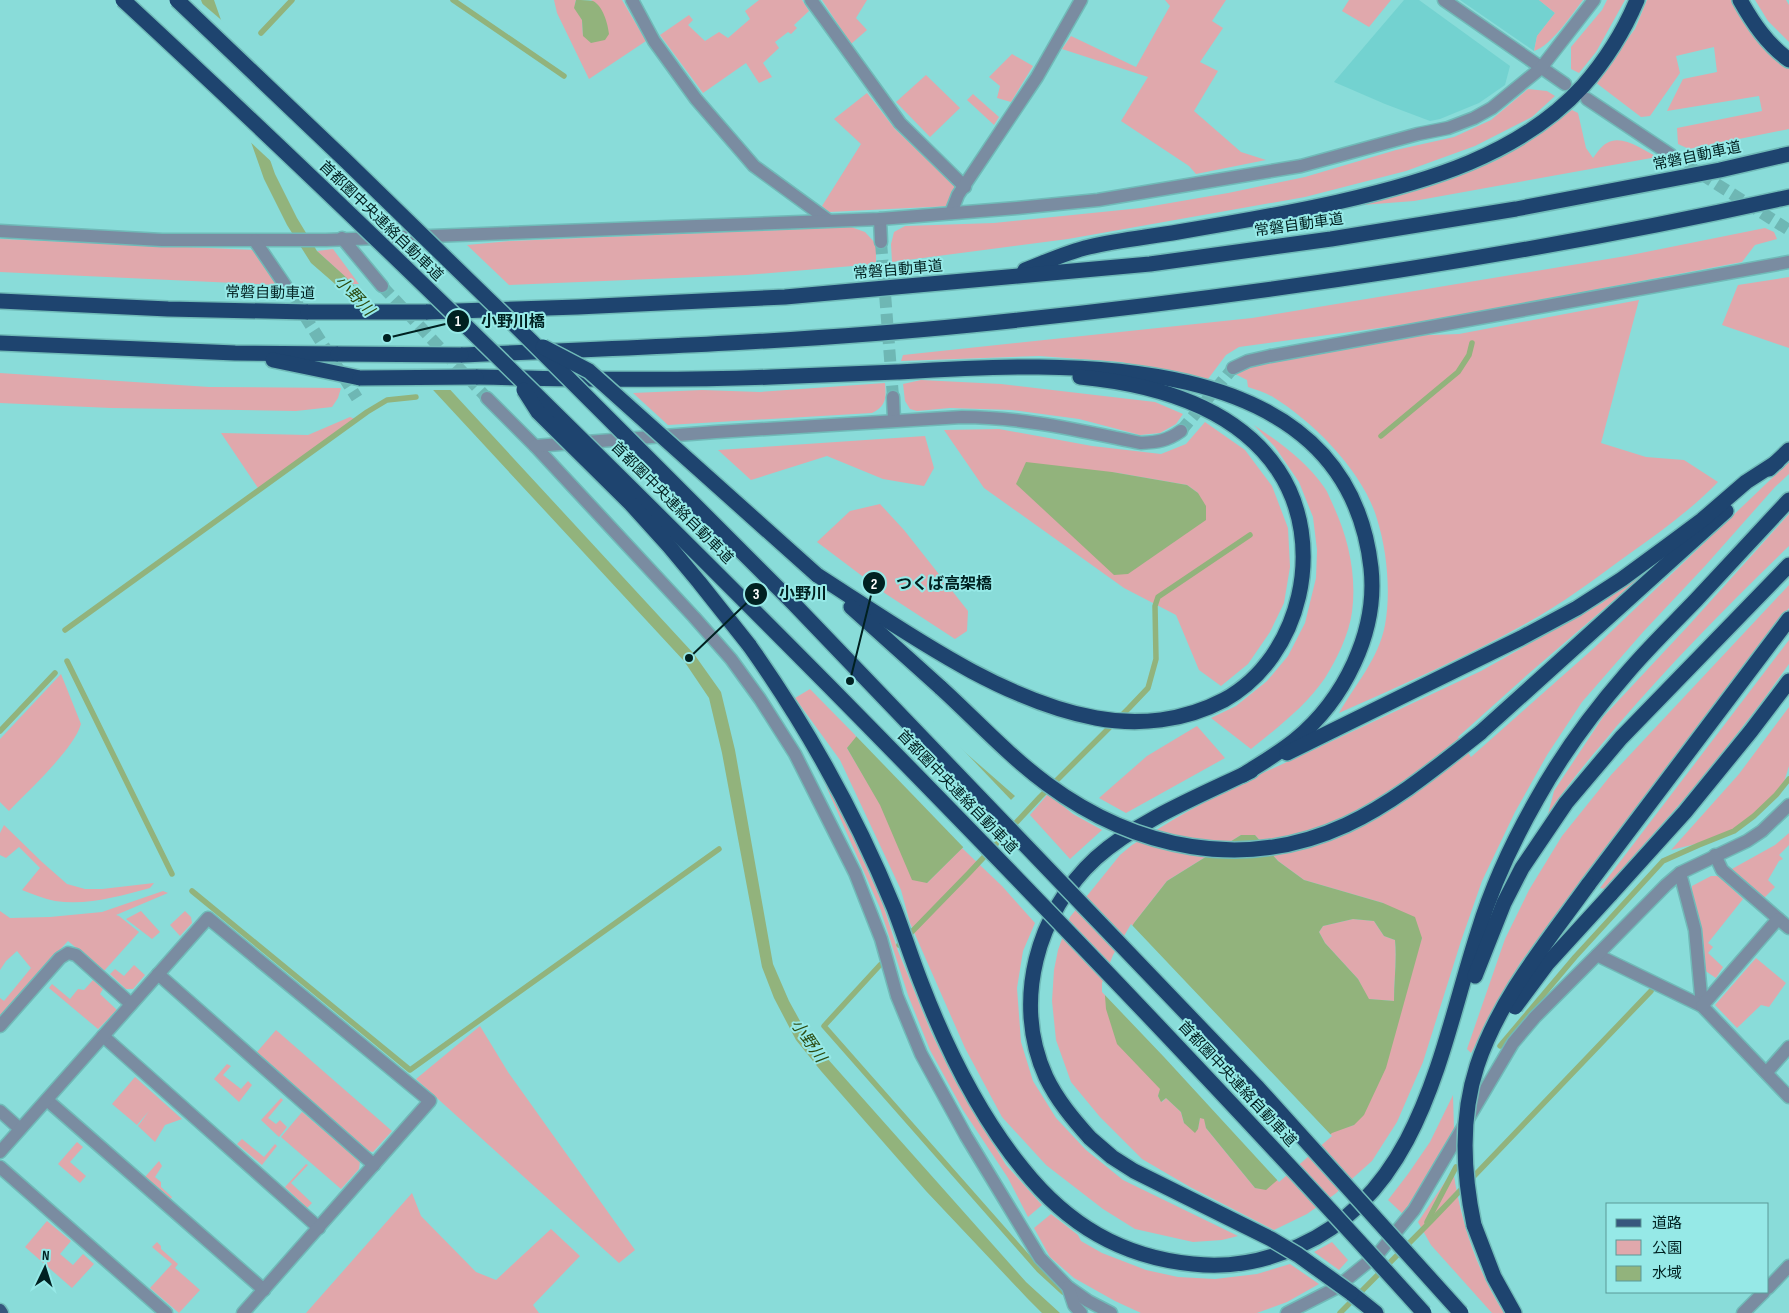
<svg xmlns="http://www.w3.org/2000/svg" width="1789" height="1313" viewBox="0 0 1789 1313" font-family="'Sofia Sans Condensed','Noto Sans JP',sans-serif">
<rect width="100%" height="100%" fill="#89dcd9"/>
<g fill="#73d2d0">
<polygon points="1404,0 1419,0 1510,66 1505,85 1479,103 1440,119 1430,121 1385,104 1334,82"/>
<polygon points="1460,0 1539,0 1555,13 1537,36 1534,51"/>
</g>
<g fill="#e0a8ac" fill-rule="evenodd">
<polygon points="554,0 576,0 575,3 582,20 583,36 597,4 591,0 622,0 646,41 589,79 557,13"/>
<polygon points="759,0 802,0 809,11 794,25 797,28 791,34 788,32 775,42 779,48 763,63 772,77 759,83 746,63 703,93 660,35 689,15 693,20 688,25 705,41 719,32 728,38 750,19 745,11"/>
<polygon points="822,0 867,0 856,18 867,30 851,44"/>
<polygon points="1165,0 1226,0 1212,21 1223,28 1200,62 1218,71 1194,111 1241,152 1266,160 1196,174 1189,166 1121,121 1148,77 1062,49 1071,36 1136,67 1170,6"/>
<polygon points="1349,0 1391,0 1369,27 1342,11"/>
<path d="M1539,0H1583C1572,14 1551,46 1534,51L1537,36L1555,13Z"/>
<polygon points="1607,0 1625,0 1596,52 1579,73 1571,69 1571,47 1602,10"/>
<polygon points="1647,0 1736,0 1770,53 1789,67 1789,129 1689,149 1678,144 1677,128 1762,111 1759,96 1667,111 1683,79 1717,72 1714,47 1676,56 1680,73 1650,116 1641,117 1595,82 1635,29"/>
<polygon points="1755,0 1786,0 1789,5 1789,42 1768,21"/>
<polygon points="1012,54 1033,66 1011,102 997,98 1000,86 989,77"/>
<polygon points="926,75 960,108 930,137 896,102"/>
<polygon points="1528,89 1547,91 1555,96 1532,117 1475,146 1406,171 1305,197 1068,239 892,262 891,244 894,232 905,226 994,223 1141,208 1228,193 1305,177 1396,150 1454,137 1491,120"/>
<polygon points="867,93 895,129 956,187 950,206 829,212 822,206 861,144 834,119"/>
<polygon points="973,94 999,117 994,125 967,100"/>
<path d="M1572,110L1578,113L1586,148L1593,158C1597,153 1601,146 1607,143C1622,134 1643,150 1657,157L1414,201L1362,205L1421,187L1495,161L1543,131Z"/>
<polygon points="851,227 865,232 876,244 876,264 746,275 509,285 467,245 511,241"/>
<polygon points="1765,228 1774,232 1777,239 1755,245 1742,262 1529,302 1468,316 1239,347 1226,355 1208,379 1121,362 1039,356 901,361 903,355 1252,318 1626,256"/>
<polygon points="0,239 255,250 277,285 0,272"/>
<polygon points="333,249 359,284 353,284 317,251"/>
<polygon points="1789,277 1789,348 1722,325 1738,285"/>
<path d="M1639,300L1601,443L1646,457L1684,460L1718,482C1692,509 1660,532 1629,554C1596,578 1562,604 1525,624C1465,657 1402,685 1339,713C1355,685 1379,658 1385,625C1391,593 1387,550 1377,519C1364,473 1314,422 1273,397C1265,392 1256,390 1248,387L1247,380L1235,374V372L1247,360L1405,336L1459,334Z"/>
<polygon points="0,373 209,387 341,388 338,398 332,407 296,411 111,408 0,403"/>
<polygon points="921,380 1001,384 1155,402 1183,414 1176,424 1160,433 1140,435 1079,419 1012,410 950,408 917,411 910,409 905,401 903,384"/>
<path d="M885,383C886,398 887,405 872,413L668,425L633,393L702,390L760,392Z"/>
<polygon points="350,417 357,420 258,488 221,433 308,435"/>
<path d="M1205,422L1245,450L1272,486L1288,528L1290,567L1284,603L1270,632L1248,664L1221,686L1199,670L1176,615L1124,588L984,488L944,430L999,429L1092,446L1161,454L1186,444ZM1112,472L1187,485L1198,493Z"/>
<path d="M1254,425C1279,442 1307,462 1324,487C1328,492 1330,499 1333,505C1348,537 1357,575 1352,612C1349,634 1337,659 1325,678C1305,707 1278,727 1251,749L1211,718L1236,706L1267,681L1288,656L1305,623L1316,578L1317,550L1313,517L1299,482L1275,447Z"/>
<polygon points="925,436 934,468 924,486 883,479 827,456 751,480 718,450"/>
<path d="M1789,462V474L1775,487L1705,566L1643,632L1582,702L1547,755L1515,812L1482,881L1461,941L1423,1062L1397,1122L1372,1161L1335,1194L1307,1214L1274,1230L1190,1187L1142,1159L1100,1117L1071,1082L1056,1040L1052,1001L1054,970L1058,950L1070,917L1120,855L1132,845L1176,818L1230,788L1311,751L1481,671L1602,603L1641,572V577L1527,675L1458,737L1471,757L1594,648ZM1241,835H1255L1278,861L1304,880L1383,903L1422,938L1354,1125L1332,1132L1266,1189L1255,1188L1206,1128L1205,1119L1200,1117L1198,1129L1184,1123L1181,1112L1166,1098L1162,1102L1158,1096L1161,1089L1134,923L1167,881Z"/>
<polygon points="880,504 904,530 968,611 967,631 955,639 886,594 817,542 850,511"/>
<path d="M1789,514V546C1729,604 1670,664 1616,727C1592,756 1569,782 1548,814L1554,791L1603,717L1690,624Z"/>
<polygon points="1789,585 1789,608 1628,818 1520,963 1471,1053 1467,1049 1505,939 1529,890 1562,836 1611,775"/>
<polygon points="1789,640 1789,664 1761,703 1700,781 1605,889 1600,888"/>
<path d="M61,674L81,724C74,749 28,791 9,811L0,802V739Z"/>
<polygon points="810,689 859,739 847,748 927,883 962,848 1002,886 1035,923 1023,951 1017,988 1021,1042 1033,1081 1056,1118 1086,1150 1123,1180 1238,1236 1222,1240 1193,1242 1135,1229 1103,1209 1046,1165 1002,1117 965,1048 910,923 901,890 840,760 795,698"/>
<polygon points="1789,707 1789,766 1780,795 1752,819 1716,839 1671,850 1739,774"/>
<polygon points="1197,726 1225,758 1126,813 1099,798 1147,756"/>
<polygon points="821,775 846,822 882,902 898,951 931,1032 954,1079 1006,1165 1042,1205 1028,1217 1008,1178 963,1110 930,1050 908,995 880,908"/>
<polygon points="1048,794 1073,814 1102,830 1070,859 1030,815"/>
<path d="M4,825L42,862L67,884L85,889H102L154,883L150,888C120,896 87,906 55,901C44,899 33,894 22,890L40,868L19,847L6,858L0,855V833Z"/>
<polygon points="1789,833 1789,845 1779,855 1783,859 1779,861 1768,880 1775,887 1763,899 1730,870 1775,845"/>
<polygon points="1711,876 1719,876 1743,899 1708,943 1713,947 1708,953 1723,967 1716,978 1704,970 1692,891 1692,886"/>
<polygon points="163,891 168,893 116,915 119,916 139,932 104,971 68,941 52,958 42,972 0,1017 0,998 4,1001 31,968 17,951 6,961 0,970 0,911 10,918 50,917 102,912"/>
<polygon points="141,911 160,932 152,939 126,919"/>
<polygon points="185,911 191,917 192,923 180,936 170,925"/>
<path d="M1353,919L1374,921L1384,936L1395,940C1397,960 1394,980 1394,1001L1368,999L1358,979L1325,943L1319,932L1323,926Z"/>
<polygon points="1756,958 1786,983 1769,1007 1761,1005 1737,1028 1715,1005"/>
<polygon points="134,965 145,975 133,989 126,989 110,974 115,969 124,976"/>
<polygon points="93,980 103,989 100,994 117,1010 98,1029 49,988 52,984 70,999 78,989 84,990"/>
<polygon points="480,1026 508,1072 635,1250 619,1263 416,1079"/>
<polygon points="276,1030 392,1131 373,1152 368,1151 257,1052"/>
<polygon points="227,1064 231,1066 223,1075 241,1089 248,1081 252,1085 239,1102 214,1079"/>
<polygon points="135,1077 182,1119 165,1125 155,1142 138,1126 149,1111 137,1125 112,1104"/>
<polygon points="1453,1095 1454,1130 1404,1215 1388,1200 1408,1174 1430,1142"/>
<polygon points="281,1098 283,1100 268,1118 276,1124 280,1120 287,1127 279,1137 261,1120"/>
<polygon points="302,1112 360,1161 359,1169 341,1189 281,1137"/>
<polygon points="242,1139 264,1157 275,1144 277,1146 262,1165 237,1144"/>
<polygon points="77,1142 83,1147 70,1162 86,1176 80,1183 58,1164"/>
<polygon points="159,1161 162,1166 155,1177 161,1182 161,1187 172,1197 170,1200 145,1177"/>
<polygon points="306,1164 308,1165 291,1183 312,1203 307,1208 285,1187"/>
<path d="M1453,1170C1461,1222 1476,1269 1504,1313H1492L1431,1245L1418,1222Z"/>
<polygon points="412,1193 421,1216 476,1272 496,1280 551,1229 580,1256 533,1305 539,1313 306,1313"/>
<polygon points="1051,1214 1078,1235 1081,1241 1102,1253 1146,1270 1178,1277 1215,1279 1257,1274 1290,1264 1319,1284 1287,1302 1257,1313 1141,1313 1115,1301 1074,1278 1050,1257 1034,1228"/>
<polygon points="47,1221 71,1241 60,1254 73,1265 83,1254 94,1264 72,1288 25,1247"/>
<polygon points="157,1242 161,1246 161,1249 178,1264 175,1268 200,1290 179,1313 150,1288 172,1264 152,1247"/>
<polygon points="1332,1242 1348,1260 1339,1270 1314,1252"/>
</g>
<g fill="#92b37c" fill-rule="evenodd">
<polygon points="201,0 214,0 275,174 297,218 317,251 348,279 694,654 721,692 735,750 773,964 789,1001 810,1039 1026,1282 1060,1313 1042,1313 1027,1298 926,1191 821,1071 796,1040 774,998 762,967 722,753 709,698 684,661 334,283 311,263 287,225 264,179"/>
<path d="M576,0C582,0 588,0 593,1C603,6 608,24 609,34L605,40L591,43L583,36L582,20L574,8Z"/>
<polygon points="1026,462 1112,472 1187,485 1198,493 1206,506 1206,520 1128,574 1114,575 1016,484"/>
<polygon points="894,690 1015,796 927,883 912,880 880,805 847,748"/>
<path d="M1241,835H1255L1278,861L1304,880L1383,903L1415,917L1422,938L1386,1068L1364,1115L1354,1125L1332,1133L1266,1190L1255,1188L1206,1128L1204,1119L1200,1118L1198,1129L1195,1133L1184,1123L1181,1112L1166,1098L1161,1102L1158,1096L1160,1089L1117,1044L1106,1009L1104,983L1115,955L1134,923L1167,881ZM1353,919L1374,921L1384,936L1395,940C1397,960 1394,980 1394,1001L1369,999L1358,979L1325,943L1319,932L1323,926Z"/>
</g>
<g fill="#89dcd9">
<polygon points="198,0 226,24 275,165 247,139"/>
<polygon points="334,286 358,286 455,390 431,390"/>
<polygon points="894,688 947,733 1013,802 965,849 855,735 892,689"/>
<polygon points="1131,924 1332,1136 1279,1182 1164,1057 1102,992 1102,983 1113,955"/>
</g>
<g fill="none" stroke-linecap="round" stroke-linejoin="round">
<g stroke="#92b37c" stroke-width="5.5">
<polyline points="453,0 564,76"/>
<polyline points="261,33 292,0"/>
<polyline points="1381,436 1458,372 1469,355 1472,343"/>
<polyline points="65,630 367,412 387,400 416,397"/>
<polyline points="67,661 172,874"/>
<polyline points="0,731 55,673"/>
<polyline points="192,891 410,1070 719,849"/>
<polyline points="899,945 969,873 1040,797 1129,708 1148,688 1156,659 1155,606 1158,597 1250,535"/>
<polyline points="880,965 824,1026 1039,1270 1063,1292"/>
<polyline points="1500,1046 1575,957 1663,861 1699,845 1734,831 1754,816 1776,795 1789,779"/>
<polyline points="1427,1222 1456,1167"/>
<polyline points="1340,1313 1431,1221 1651,991"/>
</g>
<g stroke="#6eb7b4" stroke-width="12" stroke-dasharray="12 6" stroke-linecap="butt">
<polyline points="1671,155 1789,230"/>
<polyline points="881,242 893,397"/>
<polyline points="285,285 357,398"/>
<polyline points="382,286 487,398"/>
<polyline points="1181,431 1233,368"/>
</g>
<g stroke="#70bab8" stroke-width="15">
<g id="minor">
<polyline points="632,0 654,41 696,99 754,166 828,220"/>
<polyline points="811,0 900,123 965,187"/>
<polyline points="1444,0 1565,84"/>
<polyline points="1587,99 1671,155"/>
<polyline points="951,213 958,195 1037,77 1081,0"/>
<polyline points="880,219 881,242"/>
<polyline points="0,231 162,240 326,240 880,219 1017,208 1098,200 1301,166 1418,134 1448,128 1474,118 1492,108 1541,68 1594,0"/>
<polyline points="342,238 382,286"/>
<polyline points="255,241 285,285"/>
<polyline points="1233,368 1248,361 1270,356 1789,262"/>
<polyline points="893,397 894,420"/>
<polyline points="487,398 535,446 694,617 731,659 760,699 795,754 855,873 881,939 897,996 921,1054 966,1136 1040,1258 1068,1287 1088,1301 1111,1313"/>
<path d="M535,446L716,432L962,417C1023,417 1081,431 1141,443C1158,442 1167,441 1181,431"/>
<polyline points="1715,855 1722,870 1789,928"/>
<polyline points="1680,873 1695,930 1702,1006"/>
<polyline points="1597,955 1702,1006 1789,1097"/>
<polyline points="158,974 374,1165"/>
<polyline points="1702,1006 1778,919"/>
<polyline points="0,1026 60,958 68,953 76,955 131,1004"/>
<polyline points="103,1036 319,1228"/>
<polyline points="1767,1072 1789,1047"/>
<polyline points="47,1100 264,1290"/>
<polyline points="0,1111 20,1129"/>
<polyline points="0,1152 208,918 430,1101 243,1313"/>
<polyline points="0,1167 166,1313"/>
<polyline points="1068,1287 1074,1305 1081,1313"/>
<polyline points="1768,1288 1789,1266"/>
<polyline points="1287,1313 1336,1288 1378,1254 1414,1210 1513,1043 1535,1017 1597,955 1666,885 1680,873 1747,841 1762,831 1789,805"/>
<polyline points="1743,1313 1764,1292"/>
</g>
</g>
<g stroke="#70bab8" stroke-width="15">
<polyline id="major" points="0,1310 2,1313"/>
</g>
<g stroke="#70bab8" stroke-width="18">
<g id="highway">
<path d="M1740,0C1753,23 1767,44 1789,60"/>
<path d="M1025,270C1046,262 1067,252 1089,247C1118,240 1149,237 1178,232C1232,223 1285,214 1338,202C1426,182 1520,155 1583,86C1605,61 1624,31 1637,0"/>
<polyline points="0,301 168,309 308,312"/>
<polyline points="426,312 578,307 785,297 1150,264 1331,239 1516,209 1720,170 1789,154"/>
<polyline points="0,343 235,353 338,354"/>
<path d="M461,355C631,348 802,342 971,325C1246,297 1520,257 1789,197"/>
<polyline points="273,360 360,378"/>
<path d="M476,377C574,379 673,381 772,377C814,375 856,374 897,372C1062,362 1346,344 1371,568C1378,632 1344,700 1295,740C1279,753 1260,764 1243,775"/>
<polyline points="1769,469 1789,450"/>
<path d="M817,575C900,628 998,700 1096,718C1139,726 1184,721 1224,700C1302,657 1327,543 1278,470C1235,406 1153,384 1080,377"/>
<polyline points="851,607 941,688"/>
<path d="M749,645C807,727 856,815 894,908C904,934 912,960 922,985C947,1050 979,1115 1023,1169C1067,1224 1121,1257 1193,1264C1229,1268 1266,1261 1299,1246C1422,1191 1441,1046 1478,932C1492,886 1513,841 1537,799C1562,754 1593,712 1627,673C1649,647 1673,624 1696,600C1727,567 1758,533 1789,500"/>
<polyline points="1480,733 1726,511"/>
<polyline points="1287,753 1521,638 1577,608 1622,579 1667,546 1702,520 1746,482 1777,462"/>
<polyline points="1588,885 1789,619"/>
<polyline points="1610,895 1685,812 1751,731 1789,681"/>
<polyline points="1475,976 1504,903 1522,868 1566,803 1621,738 1789,565"/>
<path d="M1090,1138C1073,1119 1057,1100 1046,1077C1012,1002 1037,912 1096,858C1137,821 1201,795 1251,771"/>
<polyline points="1474,1225 1494,1277 1514,1313"/>
<polyline points="1351,1293 1376,1313"/>
</g>
</g>
<use href="#minor" stroke="#7a8ca1" stroke-width="12"/>
<use href="#major" stroke="#37577d" stroke-width="12"/>
<use href="#highway" stroke="#1e446f" stroke-width="15"/>
<g stroke="#70bab8" stroke-width="18" stroke-linecap="butt">
<g id="highway-bridge">
<path d="M123,0C364,223 598,453 829,686C1031,891 1231,1099 1424,1313"/>
<polyline points="177,0 345,160 531,341 794,604 1258,1088 1461,1313"/>
<polyline points="308,312 426,312"/>
<polyline points="543,347 589,371 817,575"/>
<polyline points="338,354 461,355"/>
<polyline points="360,378 476,377"/>
<polyline points="524,390 538,412 631,504 669,546 699,582 749,645"/>
<path d="M941,688C976,720 1009,756 1047,784C1135,849 1244,872 1346,825C1395,802 1438,766 1480,733"/>
<polyline points="1515,1007 1547,964 1610,895"/>
<polyline points="1090,1138 1112,1157 1134,1171 1271,1239 1298,1255 1351,1293"/>
<path d="M1474,1225C1463,1173 1460,1118 1477,1066C1499,999 1547,942 1588,885"/>
</g>
</g>
<use href="#highway-bridge" stroke="#1e446f" stroke-width="15"/>
</g>
<g text-anchor="middle" dominant-baseline="central" stroke-width="4" stroke-linejoin="round" paint-order="stroke">
<g font-size="15" fill="#002121" stroke="#96e9e7">
<text transform="translate(1697 156) rotate(-12)">常磐自動車道</text>
<text transform="translate(381 221) rotate(44)">首都圏中央連絡自動車道</text>
<text transform="translate(1299 225) rotate(-8)">常磐自動車道</text>
<text transform="translate(898 270) rotate(-5)">常磐自動車道</text>
<text transform="translate(270 293) rotate(1)">常磐自動車道</text>
<text transform="translate(672 503) rotate(45)">首都圏中央連絡自動車道</text>
<text transform="translate(957 792) rotate(46)">首都圏中央連絡自動車道</text>
<text transform="translate(1237 1084) rotate(47)">首都圏中央連絡自動車道</text>
</g>
<g font-size="16" font-style="italic" fill="#2a4a0f" stroke="#96e9e7">
<text transform="translate(354 296) rotate(46)">小野川</text>
<text transform="translate(808 1041) rotate(55)">小野川</text>
</g>
</g>
<path fill="none" stroke="#002121" stroke-width="2" d="M387 338L458 321M850 681L874 583M689 658L756 594"/>
<g fill="#002121" stroke="#96e9e7" stroke-width="2">
<circle cx="387" cy="338" r="5"/>
<circle cx="850" cy="681" r="5"/>
<circle cx="689" cy="658" r="5"/>
<circle cx="458" cy="321" r="12"/>
<circle cx="874" cy="583" r="12"/>
<circle cx="756" cy="594" r="12"/>
</g>
<g font-size="15" text-anchor="middle" font-weight="bold" fill="#fff">
<text x="458" y="326">1</text>
<text x="874" y="589">2</text>
<text x="756" y="599">3</text>
</g>
<g font-size="16" text-anchor="middle" font-weight="bold" fill="#002121" stroke="#96e9e7" stroke-width="4" stroke-linejoin="round" paint-order="stroke">
<text x="513" y="327">小野川橋</text>
<text x="944" y="589">つくば高架橋</text>
<text x="803" y="599">小野川</text>
</g>
<rect x="1606" y="1203" width="162" height="90" fill="#96e9e7" stroke="#5a9998"/>
<rect x="1616" y="1219" width="25" height="8" fill="#37577d" stroke="#5a9998"/>
<text x="1652" y="1228" font-size="15" fill="#002121">道路</text>
<rect x="1616" y="1240" width="25" height="15" fill="#e0a8ac" stroke="#5a9998"/>
<text x="1652" y="1253" font-size="15" fill="#002121">公園</text>
<rect x="1616" y="1266" width="25" height="15" fill="#92b37c" stroke="#5a9998"/>
<text x="1652" y="1278" font-size="15" fill="#002121">水域</text>
<g transform="translate(45 1268) rotate(4)" stroke="#96e9e7" stroke-width="4" paint-order="stroke">
<path d="M0-4L9 19L0 12L-9 19Z" fill="#002121"/>
<text y="-8" font-size="14" font-weight="bold" text-anchor="middle" fill="#002121">N</text>
</g>
</svg>
